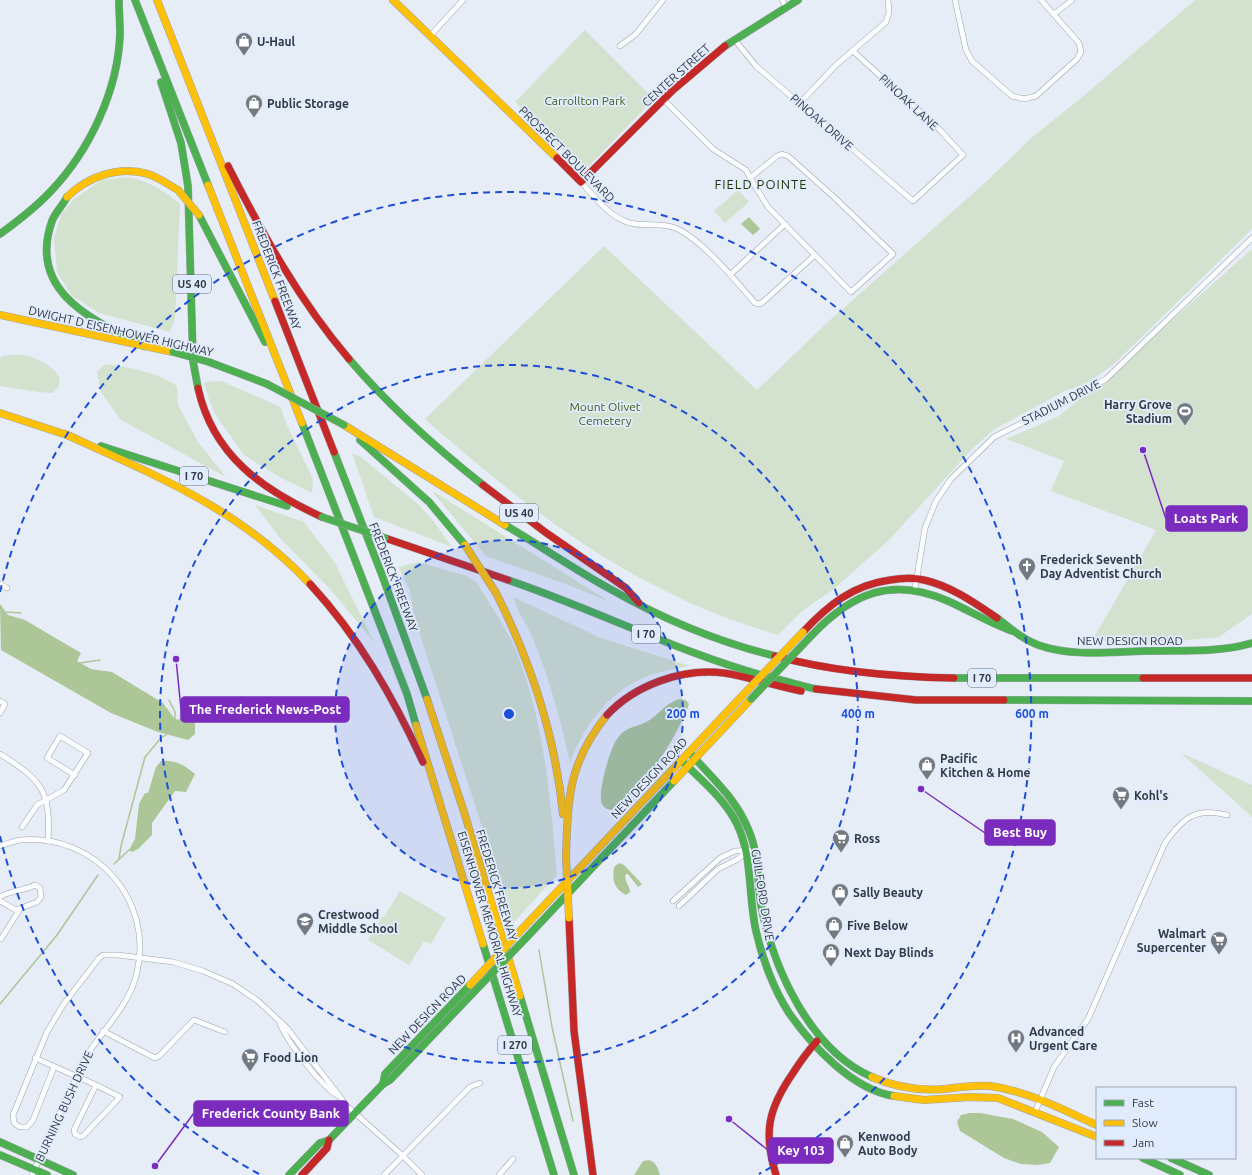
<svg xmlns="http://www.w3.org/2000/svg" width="1252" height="1175" viewBox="0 0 1252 1175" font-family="Ubuntu,sans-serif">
<rect width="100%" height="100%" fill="#e7edf7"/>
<g fill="#d3e1cf">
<path d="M1195,0H1252V229L1113,365L1087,383L1065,391L993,430L970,451L889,540L834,589L801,612L778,635C746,625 713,614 682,599C586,555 503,488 425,419L604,246L757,390L829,321L987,181L1030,139L1086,94Z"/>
<polygon points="585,30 654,99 589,166 580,167 515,102"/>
<path d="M129,177C150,182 164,191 180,204L175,318L170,332L99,313L72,296L57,272L54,238L61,215L74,199L102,180Z"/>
<polygon points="738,190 749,202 725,223 714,211"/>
<polygon points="1252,249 1252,614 1219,637 1168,642 1092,641 1156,530 1051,491 1064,461 1006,439 1059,416 1126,361"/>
<path d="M11,355C15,355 19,354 23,355C40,358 74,375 53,393L38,392L0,386V359L2,356Z"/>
<path d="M105,364C131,368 154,371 177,386L178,405L198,442L226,477L121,420L101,392L97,372Z"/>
<polygon points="221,381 281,407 286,423 313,479 312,493 279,477 244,455 215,414 209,400 204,382"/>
<polygon points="352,453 361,457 420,506 434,522 452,547 374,517"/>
<polygon points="431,490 610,602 571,586 486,556"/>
<polygon points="255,505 304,522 335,563 374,642 330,589 280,538"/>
<path d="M418,562L467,576L476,582C489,603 506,627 516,650C545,724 550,797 557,875L513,923L414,616L410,590L398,567Z"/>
<path d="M513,597L601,638L690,666C676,669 661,671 648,676C609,691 584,725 570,763C561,721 550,681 534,641C528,626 518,613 513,597Z"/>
<polygon points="1181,753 1252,785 1252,817"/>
<polygon points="400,891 446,918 431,944 424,941 409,965 368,940 382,917 384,917"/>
</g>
<g fill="#acc698">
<polygon points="749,217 760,229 753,235 741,224"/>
<polygon points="0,604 8,615 25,620 81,653 77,661 91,669 112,672 163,703 174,718 178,720 183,715 195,723 195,734 188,740 158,732 111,713 1,650"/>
<path d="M680,699L686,700L689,704C678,736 641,794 611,810C607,809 604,808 602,804C597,794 610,748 617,739C626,726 635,728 648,721C660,714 665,703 680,699Z"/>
<path d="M161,761C175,760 185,765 195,774L186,792L175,791L152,823V835L138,849L132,852L129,850L135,839L139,804L145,793H148L156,767Z"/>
<path d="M619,863L624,865L642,884L638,887L628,874H626C623,879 630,886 630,892L626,895C614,889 612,880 614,867Z"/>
<polygon points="970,1113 980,1113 1013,1119 1042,1132 1059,1147 1050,1163 1037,1165 1021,1164 1004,1158 960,1131 957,1122 961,1115"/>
<path d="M649,1160C656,1162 658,1168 660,1175H634L643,1161Z"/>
</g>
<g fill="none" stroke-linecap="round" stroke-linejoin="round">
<g stroke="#acc698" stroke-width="1.5">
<polyline points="7,612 21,613"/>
<polyline points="80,663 100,660"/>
<polyline points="169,700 175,712 175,720"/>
<polyline points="119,859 121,846 145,757 160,739 167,734"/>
<polyline points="114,864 129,850"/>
<polyline points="539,950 552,1027 573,1121"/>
<polyline points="0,1004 57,935 98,875"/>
</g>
<g stroke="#9ca2aa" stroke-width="6">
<g id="street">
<polyline points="782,0 787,8"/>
<polyline points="955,0 966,50 972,61 1012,96 1024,99 1036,96 1077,59 1081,52 1079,43 1041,0"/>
<polyline points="1054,14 1072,0"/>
<polyline points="430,36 463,0"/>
<polyline points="734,39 756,66 913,201 963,155 939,129 854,52"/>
<polyline points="620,46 636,34 663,0"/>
<polyline points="664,100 713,149 746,170 750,178 777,156 782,154 788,156 835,198 893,254 851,292 768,207 750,178"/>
<polyline points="800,103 836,65 886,22 889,12 888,0"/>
<path d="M581,182C595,197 609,217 630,223C646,227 663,222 678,229C705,243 735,280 755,303L760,304L764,301L815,255"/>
<polyline points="731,274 785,224"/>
<polyline points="0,584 7,588"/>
<polyline points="915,589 925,528 936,501 951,479 994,437 1079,395 1106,379 1252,238"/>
<polyline points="0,701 5,704 0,713"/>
<path d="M0,754C42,780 51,791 48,841"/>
<polyline points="22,827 37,805 64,790 88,753 60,736 47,758 75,775"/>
<path d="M0,846C7,844 14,841 20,840C95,833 154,900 137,972C130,1006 101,1031 84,1060L32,1175"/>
<path d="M0,897C11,890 24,891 35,885L40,888L41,897L37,902L16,910L0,901"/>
<polyline points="673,901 720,858 735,851 755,850"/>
<polyline points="679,906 718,869 738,859 746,852"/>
<polyline points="1,939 20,909"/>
<path d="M280,1024C289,1044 319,1084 338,1096"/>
<polyline points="103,1031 155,1058 159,1056 194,1020 225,1032"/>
<polyline points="35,1058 96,1085 74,1130 75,1134 80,1137 83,1136 120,1097 96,1085"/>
<polyline points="54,1067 33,1120 27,1127 20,1127 14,1123 13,1115 47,1032 63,1005 99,958 103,955 118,955 173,962 203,971 233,984 258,1001 287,1028 347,1106 402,1155 422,1175"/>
<path d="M1035,1112L1054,1067L1088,1019L1165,843C1183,818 1195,807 1227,815"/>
<polyline points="384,1175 470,1087 480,1083"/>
<polyline points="499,1175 513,1159"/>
</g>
</g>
<g stroke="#9ca2aa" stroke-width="8">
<g id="fast">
<polyline points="135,0 208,185"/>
<polyline points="725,46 798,0"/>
<polyline points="161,82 181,143 188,186 193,361 198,388"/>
<path d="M67,197C63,205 55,213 52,221C27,292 93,320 144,346"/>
<polyline points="199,215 265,342"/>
<path d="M0,234C18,221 36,207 51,191C90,150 118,90 120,34C120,23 119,11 119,0"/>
<path d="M349,359C389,406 435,447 483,485"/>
<polyline points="209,362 267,384"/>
<polyline points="302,423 407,694 416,725"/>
<polyline points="360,440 429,502 465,545"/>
<polyline points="101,446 287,506"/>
<polyline points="334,452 382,575 427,699"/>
<path d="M505,525C541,546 575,570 612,590C663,619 718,642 775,656"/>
<path d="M508,580C597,610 681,654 772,678C787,681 801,686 816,689"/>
<path d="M997,618C1010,628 1022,639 1038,645C1072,657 1111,652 1146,651C1182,650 1217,653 1252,643"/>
<path d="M812,635C852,593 892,576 948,601C970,611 990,623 1012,631"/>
<polyline points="954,678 1143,678"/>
<polyline points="1004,700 1252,701"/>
<path d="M689,752C712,778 736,798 749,831C759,855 757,880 761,905C773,968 810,1050 872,1077"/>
<path d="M681,760C700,779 725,799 737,824C753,857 748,896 756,931C762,958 774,990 789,1013C812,1046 853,1090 894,1096"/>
<polyline points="525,939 674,781"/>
<polyline points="483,944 554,1175"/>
<polyline points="520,996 574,1175"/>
<polyline points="383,1084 385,1074 470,985"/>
<polyline points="0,1142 73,1175"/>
<polyline points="0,1155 47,1175"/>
<polyline points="1143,1158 1180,1175"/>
<polyline points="1171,1158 1209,1175"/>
<polyline points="289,1175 320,1143 329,1140 383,1084 390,1080 472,994"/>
</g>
</g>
<g stroke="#9ca2aa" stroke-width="8">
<g id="slow">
<polyline points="157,0 275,301"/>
<polyline points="393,0 557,158"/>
<polyline points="208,185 302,423"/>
<path d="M67,197C87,177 119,165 148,174C158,177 169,185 178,190"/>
<polyline points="0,315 173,352"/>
<polyline points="0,413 70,436"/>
<polyline points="344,425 505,525"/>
<path d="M65,434C157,476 240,509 310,584"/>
<path d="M496,593C532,664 555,735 563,814"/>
<polyline points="427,699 464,812 520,996"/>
<polyline points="416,725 483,944"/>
<polyline points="674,781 751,699"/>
<path d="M566,857C568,798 568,763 607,715"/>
<polyline points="522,929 742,696"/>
<path d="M872,1077C895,1087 920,1091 944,1089C960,1087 975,1085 990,1086C1028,1091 1063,1110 1097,1125"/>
<polyline points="894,1096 924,1100 969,1097 998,1098 1097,1137"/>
</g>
</g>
<g stroke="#9ca2aa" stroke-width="8">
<g id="jam">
<polyline points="557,158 581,182 673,90 725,46"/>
<path d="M228,166C263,235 299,300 349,359"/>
<polyline points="275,301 334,452"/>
<path d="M198,388C213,456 263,490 322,517"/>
<polyline points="483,485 545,532 626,588 639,603"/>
<polyline points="385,538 508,580"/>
<path d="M310,584C359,637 393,697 423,762"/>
<path d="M803,632C828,605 853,585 890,580C901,578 913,577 924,580C951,586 975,603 997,618"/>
<path d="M775,656C834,672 894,677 954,678"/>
<polyline points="1143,678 1252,678"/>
<polyline points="816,689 916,700 1004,700"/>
<path d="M607,715C635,685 682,668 724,673C750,677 775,686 801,691"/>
<polyline points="569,918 574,1031 593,1175"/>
<polyline points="302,1175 327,1148 329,1140"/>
<path d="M776,1175C763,1133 768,1109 793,1073C800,1062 808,1051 817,1041"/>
</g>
</g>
<use href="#street" stroke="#fbfcfe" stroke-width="5"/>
<use href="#fast" stroke="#4caf50" stroke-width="7"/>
<use href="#slow" stroke="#ffc107" stroke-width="7"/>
<use href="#jam" stroke="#c62828" stroke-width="7"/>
<g stroke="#9ca2aa" stroke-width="8" stroke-linecap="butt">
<g id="fast-bridge">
<polyline points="173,352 209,362"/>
<polyline points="267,384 344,425"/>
<polyline points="322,517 385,538"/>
<polyline points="751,699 812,635"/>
<polyline points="472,994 525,939"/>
</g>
</g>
<g stroke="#9ca2aa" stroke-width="8" stroke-linecap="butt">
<g id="slow-bridge">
<polyline points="178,190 199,215"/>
<polyline points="465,545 496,593"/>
<polyline points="742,696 803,632"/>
<polyline points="566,857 569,918"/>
<polyline points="470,985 522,929"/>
</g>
</g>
<use href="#fast-bridge" stroke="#4caf50" stroke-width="7"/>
<use href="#slow-bridge" stroke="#ffc107" stroke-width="7"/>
</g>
<circle cx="509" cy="714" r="174" fill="#1d4ed8" fill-opacity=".12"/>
<g fill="none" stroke="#1d4ed8" stroke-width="2" stroke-dasharray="7 5">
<circle cx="509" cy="714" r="174"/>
<circle cx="509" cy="714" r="349"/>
<path d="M259 1174A523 523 0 0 1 0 836M0 592A523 523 0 1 1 759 1174"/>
</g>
<defs>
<g id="shop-pin" transform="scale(0.9)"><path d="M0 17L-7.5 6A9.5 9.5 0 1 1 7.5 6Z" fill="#737981" stroke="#e0ecfe"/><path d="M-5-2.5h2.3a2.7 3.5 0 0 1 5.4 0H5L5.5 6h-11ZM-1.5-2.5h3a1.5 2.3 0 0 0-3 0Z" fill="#fff"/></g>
<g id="stadium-pin" transform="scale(0.9)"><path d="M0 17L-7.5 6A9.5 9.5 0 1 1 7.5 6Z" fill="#737981" stroke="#e0ecfe"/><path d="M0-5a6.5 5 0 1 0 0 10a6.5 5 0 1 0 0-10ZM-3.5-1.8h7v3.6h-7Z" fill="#fff"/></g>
<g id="church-pin" transform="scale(0.9)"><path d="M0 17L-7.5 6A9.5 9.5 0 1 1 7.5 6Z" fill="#737981" stroke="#e0ecfe"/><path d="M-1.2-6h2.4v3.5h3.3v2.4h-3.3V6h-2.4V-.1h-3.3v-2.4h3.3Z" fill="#fff"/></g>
<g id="supermarket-pin" transform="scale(0.9)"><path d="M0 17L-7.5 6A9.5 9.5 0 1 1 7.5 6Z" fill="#737981" stroke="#e0ecfe"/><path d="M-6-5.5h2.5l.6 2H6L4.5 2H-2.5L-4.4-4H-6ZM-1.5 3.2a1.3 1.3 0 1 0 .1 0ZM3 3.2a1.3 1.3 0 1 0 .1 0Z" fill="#fff"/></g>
<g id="school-pin" transform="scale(0.9)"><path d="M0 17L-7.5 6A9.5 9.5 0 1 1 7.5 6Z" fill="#737981" stroke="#e0ecfe"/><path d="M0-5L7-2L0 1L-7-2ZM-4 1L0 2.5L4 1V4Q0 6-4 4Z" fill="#fff"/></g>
<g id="hospital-pin" transform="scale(0.9)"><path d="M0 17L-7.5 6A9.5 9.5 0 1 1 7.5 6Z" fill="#737981" stroke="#e0ecfe"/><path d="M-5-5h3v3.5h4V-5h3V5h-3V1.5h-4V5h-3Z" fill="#fff"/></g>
</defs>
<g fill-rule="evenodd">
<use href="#shop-pin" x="244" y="41"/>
<use href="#shop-pin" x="254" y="103"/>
<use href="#stadium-pin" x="1185" y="411"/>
<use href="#church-pin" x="1027" y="566"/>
<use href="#shop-pin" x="927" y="765"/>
<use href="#supermarket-pin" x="1121" y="795"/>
<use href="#supermarket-pin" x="841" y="838"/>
<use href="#shop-pin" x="840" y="892"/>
<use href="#school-pin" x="305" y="921"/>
<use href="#shop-pin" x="834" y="925"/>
<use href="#supermarket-pin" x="1219" y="940"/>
<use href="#shop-pin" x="831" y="952"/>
<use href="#hospital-pin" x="1016" y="1038"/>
<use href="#supermarket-pin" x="250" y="1057"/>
<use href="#shop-pin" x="845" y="1143"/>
</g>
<g text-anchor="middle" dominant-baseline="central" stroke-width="3.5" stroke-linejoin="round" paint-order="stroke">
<g fill="#e0ecfe" stroke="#686f7a" stroke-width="1">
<rect x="173" y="275" width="38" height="18" rx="3"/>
<rect x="180" y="467" width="28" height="18" rx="3"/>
<rect x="500" y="504" width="38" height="18" rx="3"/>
<rect x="632" y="625" width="28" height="18" rx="3"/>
<rect x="968" y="669" width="28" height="18" rx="3"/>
<rect x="498" y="1036" width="34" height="18" rx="3"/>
</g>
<g font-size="11" font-weight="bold" fill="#343a42">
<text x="192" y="284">US 40</text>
<text x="194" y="476">I 70</text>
<text x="519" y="513">US 40</text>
<text x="646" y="634">I 70</text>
<text x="982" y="678">I 70</text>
<text x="515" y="1045">I 270</text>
</g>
<g font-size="12" font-weight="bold" fill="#343a42" stroke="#e0ecfe" text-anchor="start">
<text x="257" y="41">U-Haul</text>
<text x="267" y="103">Public Storage</text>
<text x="1172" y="404" text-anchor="end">Harry Grove<tspan x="1172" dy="14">Stadium</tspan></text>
<text x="1040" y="559">Frederick Seventh<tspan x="1040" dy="14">Day Adventist Church</tspan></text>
<text x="940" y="758">Pacific<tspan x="940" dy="14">Kitchen &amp; Home</tspan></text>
<text x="1134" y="795">Kohl's</text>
<text x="854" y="838">Ross</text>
<text x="853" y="892">Sally Beauty</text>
<text x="318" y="914">Crestwood<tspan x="318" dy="14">Middle School</tspan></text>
<text x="847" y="925">Five Below</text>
<text x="1206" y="933" text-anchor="end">Walmart<tspan x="1206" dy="14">Supercenter</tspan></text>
<text x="844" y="952">Next Day Blinds</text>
<text x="1029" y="1031">Advanced<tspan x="1029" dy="14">Urgent Care</tspan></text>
<text x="263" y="1057">Food Lion</text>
<text x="858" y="1136">Kenwood<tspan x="858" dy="14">Auto Body</tspan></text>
</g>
<g font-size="12" fill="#343a42" stroke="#e0ecfe">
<text transform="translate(676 75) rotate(-42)">CENTER STREET</text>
<text transform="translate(909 102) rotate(43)">PINOAK LANE</text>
<text transform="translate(822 122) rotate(41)">PINOAK DRIVE</text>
<text transform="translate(567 154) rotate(45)">PROSPECT BOULEVARD</text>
<text transform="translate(277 275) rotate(69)">FREDERICK FREEWAY</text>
<text transform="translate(121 331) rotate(13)">DWIGHT D EISENHOWER HIGHWAY</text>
<text transform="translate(1061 402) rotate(-27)">STADIUM DRIVE</text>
<text transform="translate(394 577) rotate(69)">FREDERICK FREEWAY</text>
<text x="1130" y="640">NEW DESIGN ROAD</text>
<text transform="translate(649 778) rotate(-47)">NEW DESIGN ROAD</text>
<text transform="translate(497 885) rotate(73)">FREDERICK FREEWAY</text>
<text transform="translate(763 895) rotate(81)">GUILFORD DRIVE</text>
<text transform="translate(490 924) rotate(73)">EISENHOWER MEMORIAL HIGHWAY</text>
<text transform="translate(427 1014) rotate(-46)">NEW DESIGN ROAD</text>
<text transform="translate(64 1106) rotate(-65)">BURNING BUSH DRIVE</text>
</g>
<g font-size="12" fill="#3d5c11" stroke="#e0ecfe">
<text x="585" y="100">Carrollton Park</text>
<text x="605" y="406">Mount Olivet<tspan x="605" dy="14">Cemetery</tspan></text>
</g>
<g font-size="13" letter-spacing="1" fill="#223702" stroke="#e0ecfe">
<text x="761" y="184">FIELD POINTE</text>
</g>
</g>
<circle cx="509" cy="714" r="6" fill="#1d4ed8" stroke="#e0ecfe" stroke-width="2"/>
<g font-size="12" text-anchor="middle" font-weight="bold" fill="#1d4ed8" stroke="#e0ecfe" stroke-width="3.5" stroke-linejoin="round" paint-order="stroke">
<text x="683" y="718">200 m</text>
<text x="858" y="718">400 m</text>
<text x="1032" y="718">600 m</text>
</g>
<path fill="none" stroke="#7b2cbf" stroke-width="1.5" d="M1143 450L1166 519M176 659L181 709M921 789L985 833M155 1166L194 1113M729 1119L769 1151"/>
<g fill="#7b2cbf" stroke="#e0ecfe" stroke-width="1.5">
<circle cx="1143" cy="450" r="4"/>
<circle cx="176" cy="659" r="4"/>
<circle cx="921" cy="789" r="4"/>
<circle cx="155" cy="1166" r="4"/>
<circle cx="729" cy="1119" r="4"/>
</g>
<g fill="#7b2cbf" stroke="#7b2cbf" stroke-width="1.5">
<rect x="1166" y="506" width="81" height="25" rx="4"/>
<rect x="181" y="697" width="168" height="25" rx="4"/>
<rect x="985" y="820" width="70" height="25" rx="4"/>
<rect x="194" y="1101" width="154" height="25" rx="4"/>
<rect x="769" y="1138" width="64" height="25" rx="4"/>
</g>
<g font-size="13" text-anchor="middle" font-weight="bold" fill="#fff">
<text x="1206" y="523">Loats Park</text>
<text x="265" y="714">The Frederick News-Post</text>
<text x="1020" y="837">Best Buy</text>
<text x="271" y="1118">Frederick County Bank</text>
<text x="801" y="1155">Key 103</text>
</g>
<rect x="1096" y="1087" width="140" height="72" fill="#e0ecfe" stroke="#9ba5b3"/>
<rect x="1104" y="1100" width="20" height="6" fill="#4caf50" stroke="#9ba5b3"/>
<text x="1132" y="1107" font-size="12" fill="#343a42">Fast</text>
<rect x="1104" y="1120" width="20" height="6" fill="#ffc107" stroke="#9ba5b3"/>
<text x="1132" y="1127" font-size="12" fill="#343a42">Slow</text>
<rect x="1104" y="1140" width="20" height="6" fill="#c62828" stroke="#9ba5b3"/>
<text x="1132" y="1147" font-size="12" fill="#343a42">Jam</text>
</svg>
